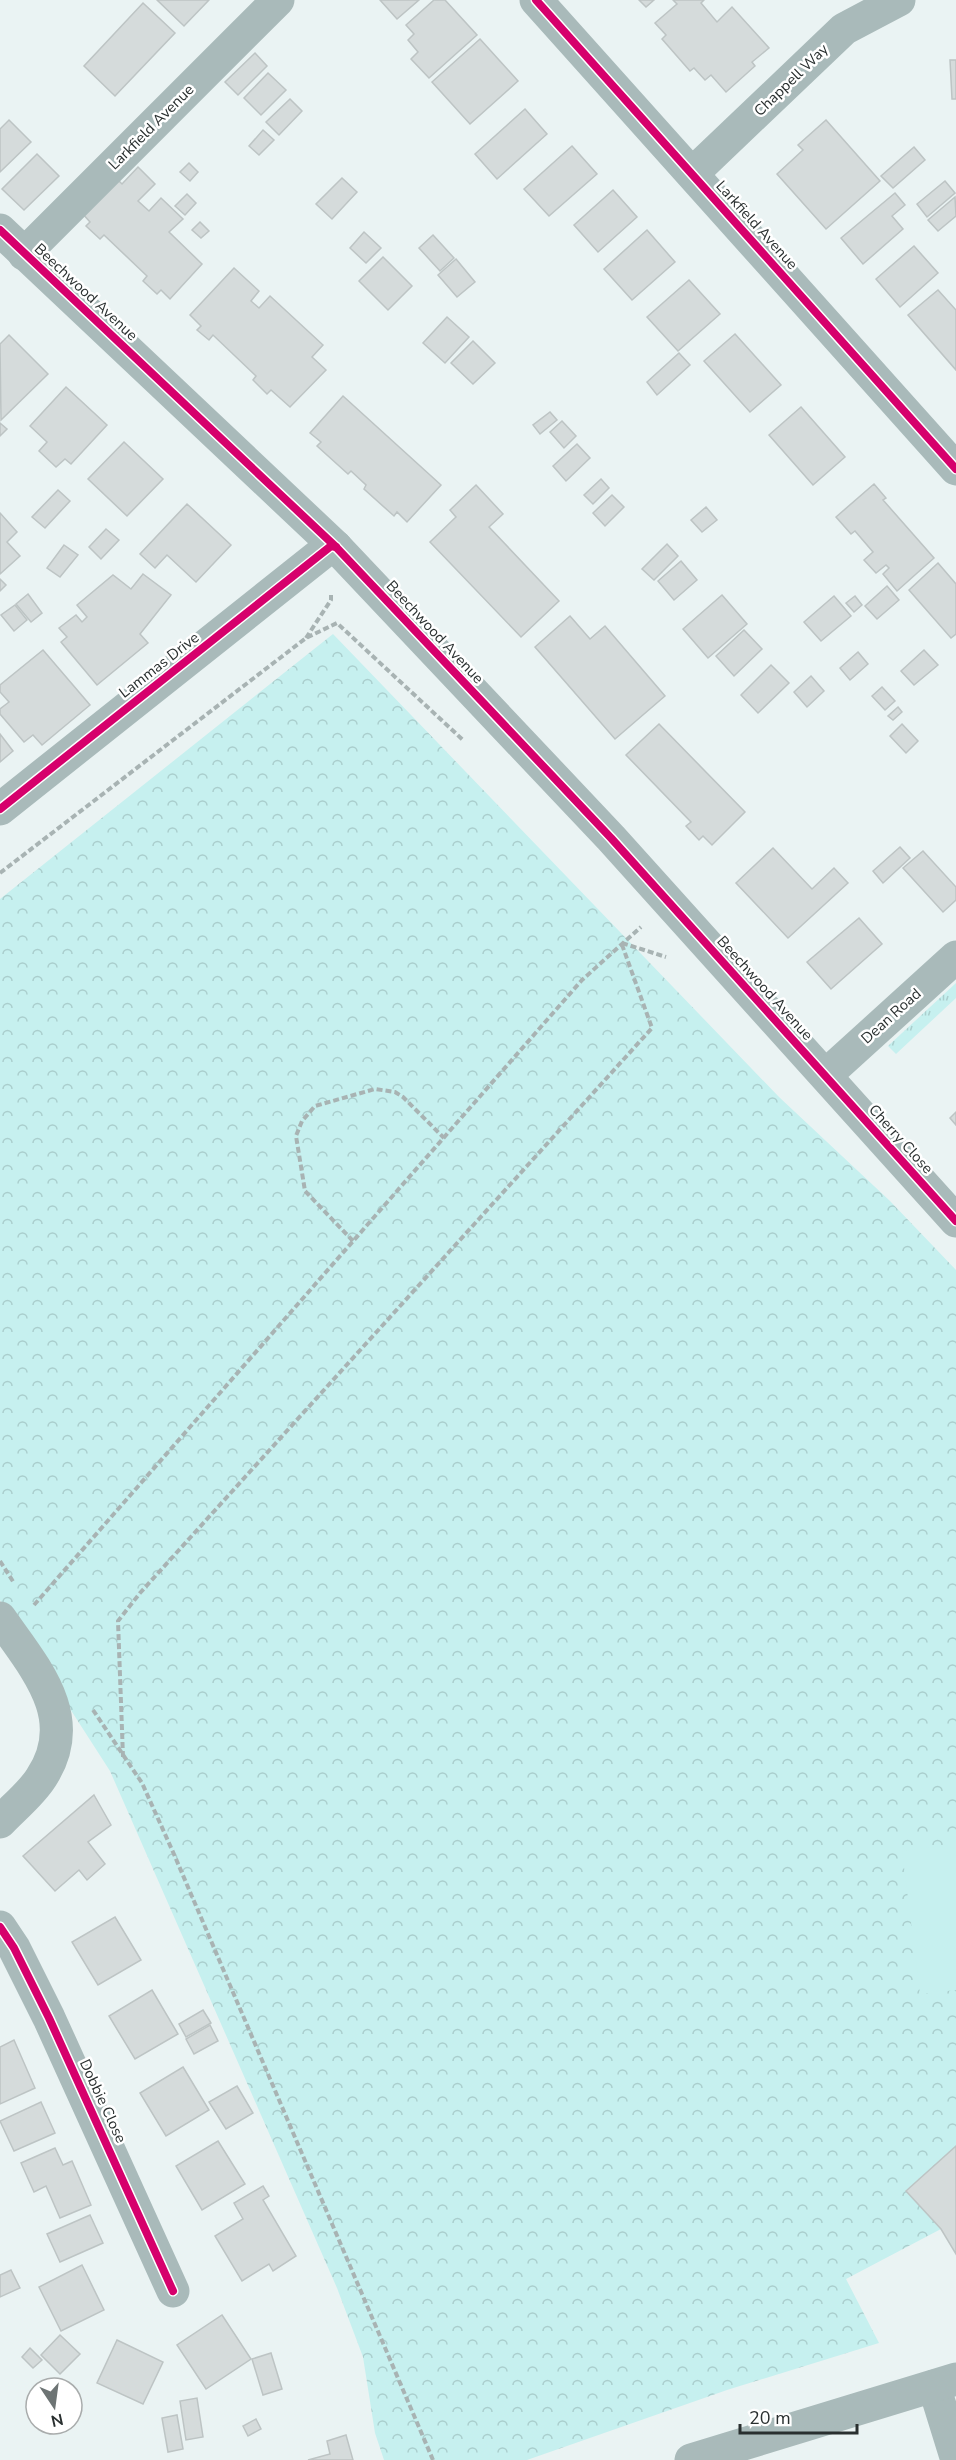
<svg xmlns="http://www.w3.org/2000/svg" width="956" height="2460" viewBox="0 0 956 2460" font-family="'Nunito Sans',sans-serif">
<defs>
<pattern id="grass-tufts" width="24" height="20" patternUnits="userSpaceOnUse" patternTransform="scale(1.5)"><rect width="24" height="20" fill="#c6f0ef"/><path d="M3 7l-1-3M5 7V3M7 7l1-3M15 17l-1-3M17 17v-4M19 17l1-3" fill="none" stroke="#aacecd"/></pattern>
<pattern id="park-crowns" width="20" height="18" patternUnits="userSpaceOnUse" patternTransform="scale(1.5)"><rect width="20" height="18" fill="#c6f0ef"/><path d="M2 6a3 3 0 1 1 6 0M12 15a3 3 0 1 1 6 0" fill="none" stroke="#aacecd"/></pattern>
</defs>
<rect width="100%" height="100%" fill="#eaf3f3"/>
<polygon fill="url(#grass-tufts)" points="956,983 956,998 896,1054 888,1046"/>
<polygon fill="url(#park-crowns)" points="333,634 779,1097 890,1201 956,1270 956,2146 906,2191 941,2229 846,2279 879,2343 727,2390 527,2460 384,2460 375,2433 363,2357 337,2288 110,1771 0,1600 0,899"/>
<polygon fill="#c6f0ef" points="956,1844 956,1990 920,1994 902,1851"/>
<g fill="#d5dbdb" stroke="#bdc4c4" stroke-width="1.5">
<polygon points="157,0 209,0 184,26"/>
<polygon points="380,0 419,0 397,19"/>
<polygon points="434,0 445,0 477,35 429,78 411,59 418,52 408,40 414,34 406,25"/>
<polygon points="639,0 654,0 646,7"/>
<polygon points="673,0 704,0 701,3 717,22 732,7 769,48 752,62 755,66 726,92 711,75 705,80 694,68 690,71 662,39 666,35 655,23 677,4"/>
<polygon points="143,3 175,33 115,96 84,66"/>
<polygon points="480,39 518,81 470,124 432,82"/>
<polygon points="255,53 267,66 238,95 225,82"/>
<polygon points="950,60 956,60 956,99 952,99"/>
<polygon points="268,73 286,90 261,115 244,98"/>
<polygon points="290,99 302,111 279,135 266,122"/>
<polygon points="525,109 547,134 497,179 475,154"/>
<polygon points="9,120 31,142 0,172 0,129"/>
<polygon points="826,120 880,181 826,229 777,174 803,150 798,145"/>
<polygon points="263,130 274,140 259,155 249,146"/>
<polygon points="572,146 597,174 549,216 524,189"/>
<polygon points="914,147 925,160 893,188 881,176"/>
<polygon points="37,154 59,176 24,210 2,189"/>
<polygon points="189,163 198,172 190,181 180,172"/>
<polygon points="138,167 155,184 138,201 149,211 161,198 183,219 169,232 202,264 170,299 161,290 157,294 143,281 147,276 104,235 100,239 86,226 90,222 82,213 116,178 122,184"/>
<polygon points="342,178 357,192 332,219 316,204"/>
<polygon points="945,181 955,193 927,217 917,204"/>
<polygon points="613,190 637,217 598,252 574,225"/>
<polygon points="895,193 905,205 892,216 903,229 863,264 841,238"/>
<polygon points="187,194 196,203 185,215 175,206"/>
<polygon points="955,197 956,216 938,231 928,220"/>
<polygon points="200,222 209,231 201,238 192,230"/>
<polygon points="647,230 675,262 632,300 604,269"/>
<polygon points="364,232 381,248 366,263 350,248"/>
<polygon points="433,235 454,258 440,271 419,248"/>
<polygon points="914,246 938,273 900,307 876,279"/>
<polygon points="383,257 412,286 388,310 359,281"/>
<polygon points="456,259 475,282 457,297 438,275"/>
<polygon points="234,268 259,291 251,301 259,308 270,296 323,345 312,357 326,370 290,407 271,390 267,394 253,380 256,376 213,335 209,340 197,330 201,326 190,315"/>
<polygon points="689,280 720,314 678,351 647,317"/>
<polygon points="938,290 956,310 956,370 908,315"/>
<polygon points="447,317 469,337 445,363 423,343"/>
<polygon points="735,334 781,385 750,412 704,361"/>
<polygon points="9,335 48,374 1,420 0,344"/>
<polygon points="473,341 495,363 473,384 451,363"/>
<polygon points="679,353 690,365 657,395 647,382"/>
<polygon points="66,387 107,425 71,464 65,459 56,467 39,451 47,442 30,426"/>
<polygon points="343,396 441,485 407,522 397,512 394,516 364,489 366,485 351,471 348,474 317,446 321,442 310,433"/>
<polygon points="801,407 845,457 813,485 769,435"/>
<polygon points="550,412 557,420 540,434 533,425"/>
<polygon points="562,421 576,436 564,448 550,432"/>
<polygon points="0,423 7,429 0,436"/>
<polygon points="124,442 163,479 127,516 88,479"/>
<polygon points="577,444 590,458 566,481 553,466"/>
<polygon points="601,479 609,488 593,504 584,495"/>
<polygon points="874,484 886,498 883,500 934,558 897,591 883,574 889,568 886,565 876,573 864,560 873,552 855,531 851,534 836,517"/>
<polygon points="476,485 503,514 489,527 559,601 521,637 430,542 456,517 450,510"/>
<polygon points="58,490 70,501 45,528 32,517"/>
<polygon points="612,495 624,507 605,526 593,513"/>
<polygon points="187,504 231,545 196,582 167,555 155,568 140,554"/>
<polygon points="706,507 717,520 702,532 691,520"/>
<polygon points="0,513 17,532 7,542 20,556 0,574"/>
<polygon points="106,529 119,540 101,559 89,547"/>
<polygon points="667,544 678,556 654,580 642,569"/>
<polygon points="64,545 78,555 60,577 47,568"/>
<polygon points="681,561 697,580 674,600 658,581"/>
<polygon points="938,563 956,584 956,634 951,638 909,590"/>
<polygon points="143,574 171,595 140,634 148,643 97,685 61,642 67,637 59,628 76,615 82,622 87,617 77,605 113,575 131,589"/>
<polygon points="0,579 6,585 0,591"/>
<polygon points="887,586 899,600 877,619 865,606"/>
<polygon points="28,594 42,613 31,622 16,604"/>
<polygon points="722,595 747,624 708,658 683,629"/>
<polygon points="834,596 851,616 821,641 804,622"/>
<polygon points="855,596 862,605 854,612 846,603"/>
<polygon points="15,605 27,620 14,631 1,615"/>
<polygon points="570,616 590,639 605,626 665,696 615,739 535,647"/>
<polygon points="744,630 762,649 734,676 716,656"/>
<polygon points="43,650 90,705 42,745 33,735 24,742 0,714 0,709 9,702 0,692 0,685"/>
<polygon points="924,650 938,665 914,685 901,671"/>
<polygon points="858,652 868,664 850,680 840,668"/>
<polygon points="771,665 789,683 758,713 741,695"/>
<polygon points="811,676 824,691 807,707 794,692"/>
<polygon points="882,687 895,701 885,710 872,696"/>
<polygon points="898,707 902,712 893,720 888,716"/>
<polygon points="659,724 745,812 712,845 703,836 699,840 686,826 691,822 626,755"/>
<polygon points="902,724 918,741 906,753 890,736"/>
<polygon points="0,734 13,751 0,762"/>
<polygon points="900,847 910,858 883,883 873,871"/>
<polygon points="773,848 812,889 834,868 848,883 788,938 736,883"/>
<polygon points="923,851 956,887 956,900 943,912 903,868"/>
<polygon points="859,918 882,944 831,989 807,962"/>
<polygon points="956,1112 956,1125 950,1118"/>
<polygon points="94,1795 111,1825 88,1842 105,1864 87,1880 79,1870 55,1891 23,1856"/>
<polygon points="115,1917 141,1960 98,1985 72,1942"/>
<polygon points="152,1990 178,2034 135,2059 109,2016"/>
<polygon points="203,2010 211,2023 186,2037 179,2024"/>
<polygon points="210,2025 218,2041 194,2054 186,2039"/>
<polygon points="14,2040 35,2088 0,2104 0,2047"/>
<polygon points="183,2067 209,2110 166,2136 140,2093"/>
<polygon points="237,2086 253,2113 226,2129 209,2102"/>
<polygon points="41,2102 55,2133 14,2151 0,2121"/>
<polygon points="218,2141 245,2184 202,2210 176,2166"/>
<polygon points="956,2146 956,2254 941,2229 906,2191"/>
<polygon points="55,2148 63,2165 72,2161 91,2205 60,2218 46,2186 34,2192 21,2163"/>
<polygon points="263,2186 269,2196 263,2200 296,2256 273,2271 269,2264 242,2281 215,2236 243,2219 234,2203"/>
<polygon points="90,2215 103,2243 60,2262 47,2234"/>
<polygon points="82,2265 104,2310 61,2331 39,2287"/>
<polygon points="11,2270 20,2288 0,2297 0,2275"/>
<polygon points="222,2315 251,2359 206,2389 177,2345"/>
<polygon points="60,2335 80,2354 60,2374 41,2355"/>
<polygon points="117,2340 163,2362 143,2404 97,2383"/>
<polygon points="30,2348 42,2360 33,2368 22,2357"/>
<polygon points="271,2353 282,2389 263,2395 252,2359"/>
<polygon points="72,2396 78,2400 72,2409"/>
<polygon points="197,2398 203,2437 186,2440 180,2401"/>
<polygon points="177,2415 183,2449 168,2452 162,2418"/>
<polygon points="256,2419 261,2429 248,2436 243,2426"/>
<polygon points="346,2435 353,2460 308,2460 330,2454 327,2441"/>
</g>
<g fill="none" stroke-linecap="round" stroke-linejoin="round">
<g stroke="#a8b3b3" stroke-width="4" stroke-dasharray="6 3" stroke-linecap="butt">
<polyline points="306,638 331,600 331,595"/>
<polyline points="0,873 306,638 337,623 463,740"/>
<polyline points="622,943 666,957"/>
<polyline points="353,1241 305,1191 296,1136 302,1121 315,1106 375,1089 395,1092 403,1097 444,1138"/>
<polyline points="0,1561 14,1583"/>
<polyline points="34,1605 582,980 641,927"/>
<polyline points="93,1710 142,1783 173,1852 433,2460"/>
<polyline points="123,1757 118,1621 140,1593 652,1028 621,942"/>
</g>
<g stroke="#a9baba" stroke-width="33">
<polyline points="536,0 956,469"/>
<polyline points="693,173 844,29 899,0"/>
<polyline points="0,230 336,547 611,838 956,1221"/>
<polyline points="24,254 278,0"/>
<polyline points="0,809 331,546 336,547"/>
<polyline points="826,1075 956,957"/>
<path d="M0,1618C35,1668 81,1718 41,1778C31,1794 13,1808 0,1822"/>
<polyline points="0,1927 14,1948 49,2018 173,2291"/>
<polyline points="934,2386 956,2457"/>
<polyline points="691,2460 956,2379"/>
</g>
<g stroke="#fff" stroke-width="11">
<g id="cycleway">
<polyline points="536,0 956,469"/>
<polyline points="0,230 336,547 611,838 956,1221"/>
<polyline points="0,809 331,546 336,547"/>
<polyline points="0,1927 14,1948 49,2018 173,2291"/>
</g>
</g>
<use href="#cycleway" stroke="#d6006c" stroke-width="8"/>
</g>
<g text-anchor="middle" dominant-baseline="central" stroke-width="5" stroke-linejoin="round" paint-order="stroke">
<g font-size="15" fill="#292f2f" stroke="#fff">
<text transform="translate(791 80) rotate(-44)">Chappell Way</text>
<text transform="translate(151 127) rotate(-45)">Larkfield Avenue</text>
<text transform="translate(757 225) rotate(48)">Larkfield Avenue</text>
<text transform="translate(86 292) rotate(43)">Beechwood Avenue</text>
<text transform="translate(435 632) rotate(47)">Beechwood Avenue</text>
<text transform="translate(159 665) rotate(-38)">Lammas Drive</text>
<text transform="translate(765 988) rotate(48)">Beechwood Avenue</text>
<text transform="translate(891 1016) rotate(-42)">Dean Road</text>
<text transform="translate(901 1139) rotate(48)">Cherry Close</text>
<text transform="translate(103 2101) rotate(65)">Dobbie Close</text>
</g>
</g>
<g transform="translate(54 2406) rotate(167)"><circle r="28" fill="#ffffff" stroke="#a9acac" stroke-width="1.5"/>
<path d="M0-4.5L10 22L0 15L-10 22Z" fill="#6d7474"/>
<text y="-9" font-size="16" font-weight="bold" text-anchor="middle" fill="#292f2f">N</text>
</g>
<path d="M740 2424v9h117v-9" fill="none" stroke="#292f2f" stroke-width="3"/>
<text x="749" y="2424" font-size="18" fill="#292f2f" stroke="#ffffff" stroke-width="4.5" paint-order="stroke">20 m</text>
</svg>
